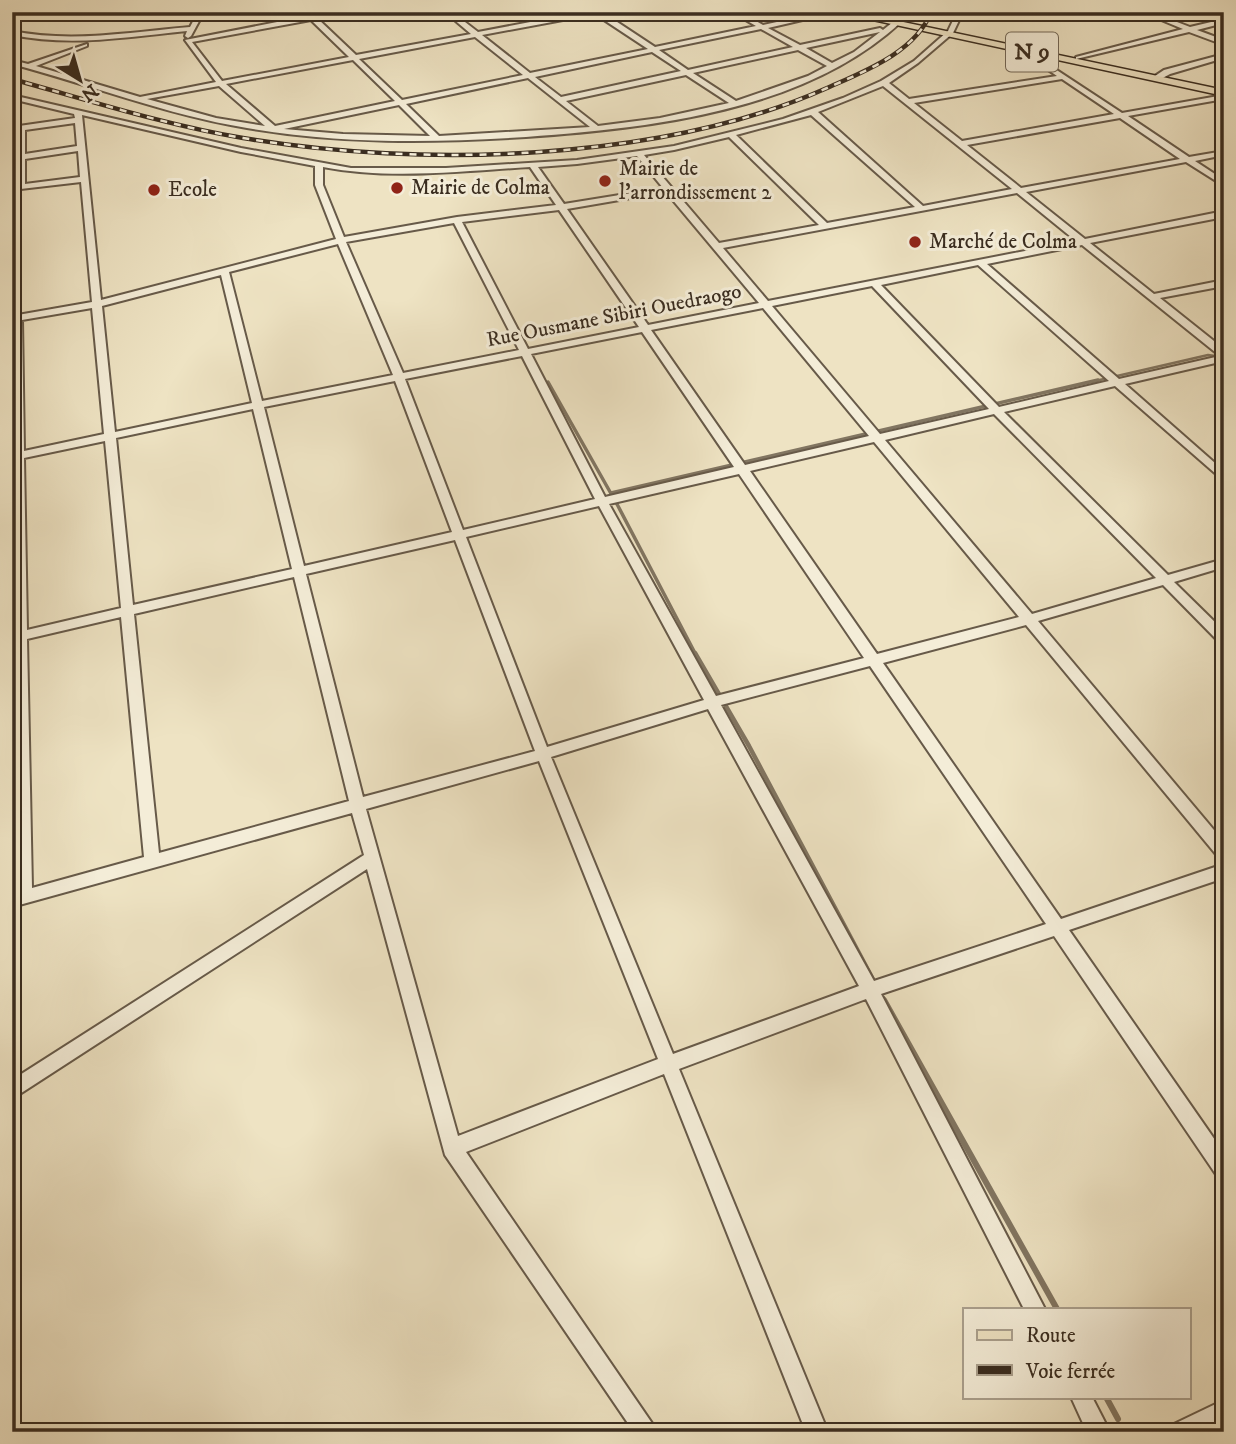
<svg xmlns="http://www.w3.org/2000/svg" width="1236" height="1444" viewBox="0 0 1236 1444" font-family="'IM FELL DW Pica',serif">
<rect width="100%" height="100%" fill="#eee3c3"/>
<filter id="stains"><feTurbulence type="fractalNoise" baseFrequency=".00286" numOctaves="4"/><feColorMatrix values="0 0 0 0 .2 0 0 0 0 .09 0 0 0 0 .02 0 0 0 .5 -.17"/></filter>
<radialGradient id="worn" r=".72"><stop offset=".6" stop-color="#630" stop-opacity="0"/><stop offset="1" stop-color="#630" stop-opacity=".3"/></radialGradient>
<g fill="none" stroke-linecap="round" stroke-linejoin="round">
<polyline stroke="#817561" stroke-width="2.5" points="1091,382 1208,355 1223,357"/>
<g stroke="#817561" stroke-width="3.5">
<polyline points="548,382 618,506 696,655"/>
<polyline points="611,493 1098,380"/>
</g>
<polyline stroke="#817561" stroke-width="4.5" points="695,653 749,746 885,1002"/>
<g stroke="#817561" stroke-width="6">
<polyline points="884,1000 1057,1309"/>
<polyline points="1106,1397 1118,1419"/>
</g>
<g stroke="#675a49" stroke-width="4">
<g id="minor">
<path d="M198,12H204L191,36L188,38L185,36L187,31C128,37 71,47 12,35V31C72,43 130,32 190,27Z"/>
<path d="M304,12H311L314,15L345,12L318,19L356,55L471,34L445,12H452L478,32L583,12H602L655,47L756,26L732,12H740L763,25L823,12H837L768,28L800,45L880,28L883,30L893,22L875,12H884L901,22C805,111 653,128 526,137C433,143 339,144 247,128C167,115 91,85 12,64V60L28,64L87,44V46L36,66L140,97L216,82L185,40L308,16ZM595,14L648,49L530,73L482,35ZM311,20L349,57L222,81L192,42ZM761,29L793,47L688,70L659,50ZM880,32L854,52L832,63L806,48ZM475,37L523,75L402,100L359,59ZM798,50L827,66L808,76L736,101L693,73ZM652,52L681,71L561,97L535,77ZM353,60L395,101L275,126L226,84ZM686,75L729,103L660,118L598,126L566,101ZM528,78L590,127L439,136L406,104ZM219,86L265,126L216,118L147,99ZM399,105L430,136L343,134L284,129Z"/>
<polygon points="908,12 914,12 909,17 906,15"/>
<path d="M957,12H963L953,33L918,63L889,83L909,99L1057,76L1015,47L1017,44L1122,113L1224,95V99L1128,116L1189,157L1224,151V155L1195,161L1224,180V186L1186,162L1026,192L1085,239L1224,211V217L1090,243L1154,294L1224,280V286L1160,298L1224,349V361L1125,384L1224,471V481L1115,386L1004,412L1168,575L1224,559V567L1174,582L1224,631V644L1219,642L1163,585L1038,621L1224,842V859L1219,858L1026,625L883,663L1061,919L1224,864V878L1069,930L1224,1153V1178L1217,1176L1054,936L881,994L1045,1309H1024L866,999L679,1069L828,1432H806L664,1074L466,1152L658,1432H634L445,1155L367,869L12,1099V1080L364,855L352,813L12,907V893L16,892L14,642L12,643V633H14L12,316L92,302L81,182L12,190V185H17V160H12V156L17,155V131H12V127L75,118L74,114L12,99V95L241,148L351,168H446L577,160L674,146L783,119L843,98L881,81L914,61L948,31ZM1062,79L1114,114L962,141L914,103ZM883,86L1012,189L923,206L818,112ZM82,115L241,152L315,166V185L336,239L101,300ZM811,115L915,207L827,223L736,135ZM1120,118L1180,159L1021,188L967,145ZM75,123L77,146L25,154V130ZM729,137L819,225L719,243L644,155L674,150ZM78,151L80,177L25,184V159ZM637,156L663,188L564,204L538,167L577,164ZM323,167C390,180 462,171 530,167L556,205L457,217L344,237L323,185ZM666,192L759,303L648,325L567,209ZM1017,193L1076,241L768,301L723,248ZM559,210L639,327L528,349L462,222ZM454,223L519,350L403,373L346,242ZM338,244L393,375L262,401L229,272ZM1082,245L1220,356L1119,379L987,264ZM978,265L1109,381L999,407L881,285ZM221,275L252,403L115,432L102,306ZM872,286L989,409L880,434L772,306ZM92,308L104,434L24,451L22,320ZM763,308L869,436L745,465L651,330ZM642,332L734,467L605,497L531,354ZM522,356L595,499L463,530L405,379ZM395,381L452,532L304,566L264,407ZM253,409L292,569L133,605L116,438ZM994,414L1156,578L1032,614L885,440ZM105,441L121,608L27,630L24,458ZM874,442L1019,617L877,654L750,471ZM739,474L864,658L716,696L609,504ZM599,506L704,700L547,747L466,537ZM455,540L535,751L363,797L306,574ZM294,577L349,801L159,853L134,614ZM121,617L144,857L32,888L27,639ZM870,666L1046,924L874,981L721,705ZM708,709L859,986L673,1054L551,757ZM539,761L658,1059L458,1136L366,809Z"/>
<polygon points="1142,12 1151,12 1190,27 1224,19 1224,23 1197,30 1224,40 1224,45 1189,32 1076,59 1076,57 1183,29"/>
<polygon points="1224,54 1224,58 1170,74 1159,80 1152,78 1164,70"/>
<polygon points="1071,1397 1092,1397 1110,1432 1087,1432"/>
<polygon points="1224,1400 1224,1422 1205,1432 1171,1432 1174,1424"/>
</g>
</g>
<g stroke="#3a2d20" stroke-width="3">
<polygon id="primary" points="836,12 856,12 1224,90 1224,96"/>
</g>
<use href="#minor" fill="#f4edd8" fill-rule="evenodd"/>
<use href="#primary" fill="#eee3c3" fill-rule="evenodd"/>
<g stroke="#3a2d20" stroke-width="4.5">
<path id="rail" d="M12,79C88,100 165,125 243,138C421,168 661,162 827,88C863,72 916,52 931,12"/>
</g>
<use href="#rail" stroke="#f4edd8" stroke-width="2.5" stroke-dasharray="7" stroke-linecap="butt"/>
</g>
<g fill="#8f2418" stroke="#f4edd8" stroke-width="2.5">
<circle cx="605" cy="181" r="7"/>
<circle cx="397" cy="188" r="7"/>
<circle cx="154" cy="190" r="7"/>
<circle cx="915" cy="242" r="7"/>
</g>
<g text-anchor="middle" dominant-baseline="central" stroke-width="6" stroke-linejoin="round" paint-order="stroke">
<g font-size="21" fill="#3a2d20" stroke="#f4edd8" text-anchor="start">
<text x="619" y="169">Mairie de<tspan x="619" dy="24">l'arrondissement 2</tspan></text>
<text x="411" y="188">Mairie de Colma</text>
<text x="168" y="190">Ecole</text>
<text x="929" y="242">Marché de Colma</text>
</g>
<g font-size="21" fill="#3a2d20" stroke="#f4edd8">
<text transform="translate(614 316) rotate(-11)">Rue Ousmane Sibiri Ouedraogo</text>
</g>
<rect fill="#f4edd8" stroke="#726757" stroke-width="2" x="1006" y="32.5" width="52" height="39" rx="5"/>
<g font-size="23" font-weight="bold" fill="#3a2d20">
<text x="1032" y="52">N 9</text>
</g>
</g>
<rect width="1236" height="1444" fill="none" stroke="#eee3c3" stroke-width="42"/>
<rect x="14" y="14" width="1208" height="1416" fill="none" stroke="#3a2d20" stroke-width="3.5"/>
<rect x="21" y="21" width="1194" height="1402" fill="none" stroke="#3a2d20" stroke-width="2"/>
<rect x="963" y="1308" width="228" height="91" fill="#f4edd8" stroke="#aaa08e" stroke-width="2"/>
<rect x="977" y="1330" width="35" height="10" fill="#eee3c3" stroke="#aaa08e" stroke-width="2"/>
<text x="1026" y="1342" font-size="21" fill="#3a2d20">Route</text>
<rect x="977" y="1365" width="35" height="10" fill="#3a2d20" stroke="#aaa08e" stroke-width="2"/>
<text x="1026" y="1378" font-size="21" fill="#3a2d20">Voie ferrée</text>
<g transform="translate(80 80) rotate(143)" stroke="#f4edd8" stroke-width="5" paint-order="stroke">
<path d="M0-5L12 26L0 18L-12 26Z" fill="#3a2d20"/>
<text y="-10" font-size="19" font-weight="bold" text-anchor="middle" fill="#3a2d20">N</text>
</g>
<rect width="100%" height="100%" filter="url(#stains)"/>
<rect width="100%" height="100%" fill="url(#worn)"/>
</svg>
